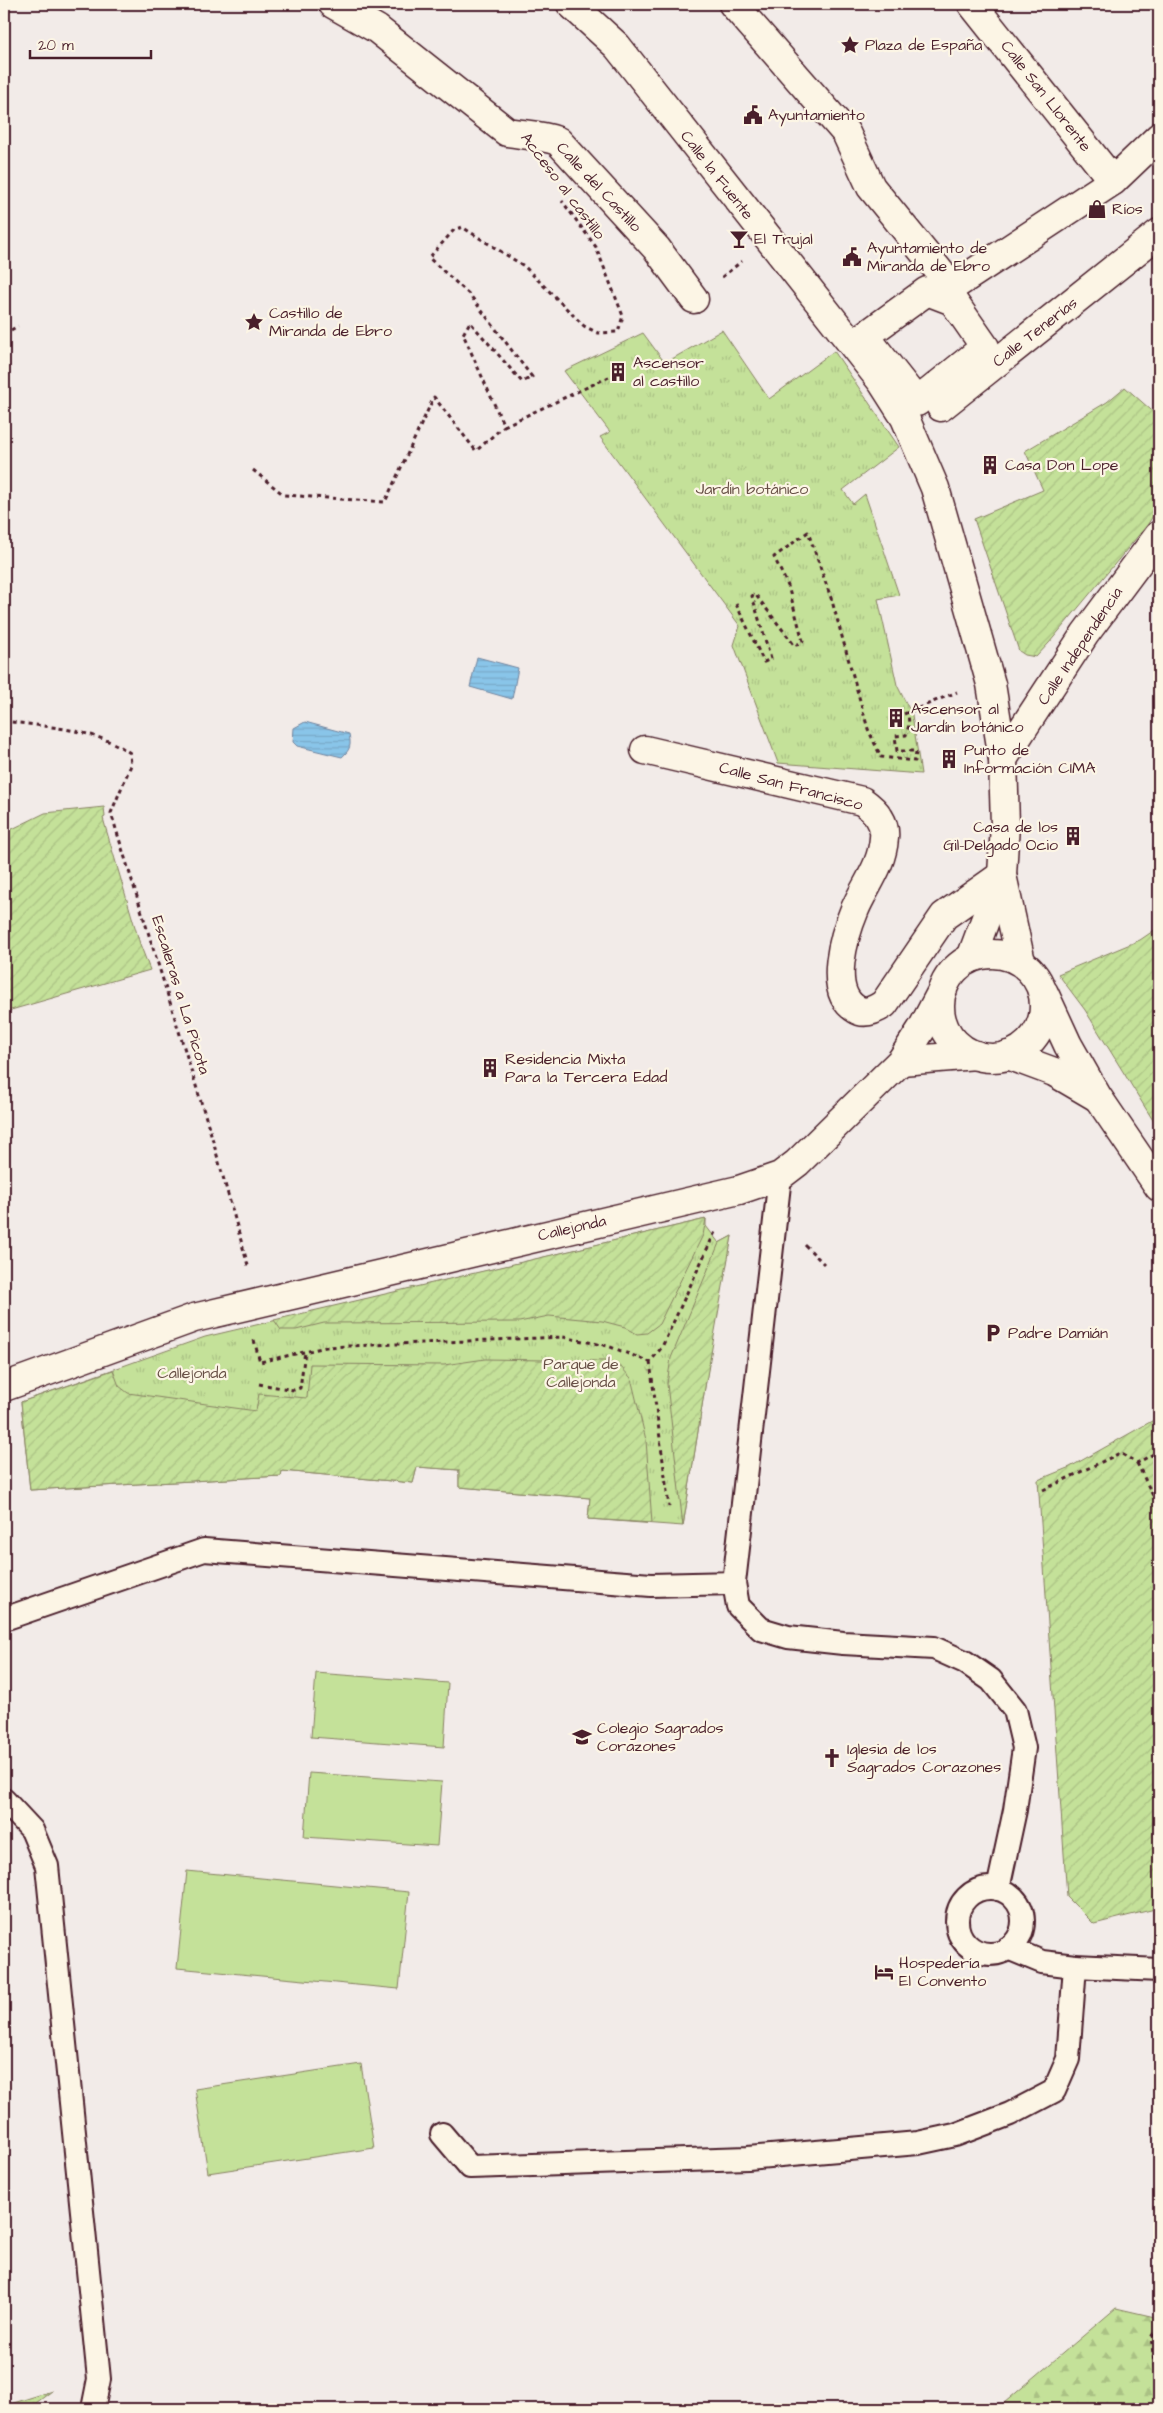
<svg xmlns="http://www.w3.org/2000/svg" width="1163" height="2413" viewBox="0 0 1163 2413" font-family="'Architects Daughter',sans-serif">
<defs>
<pattern id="forest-firs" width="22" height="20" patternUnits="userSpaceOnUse" patternTransform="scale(1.25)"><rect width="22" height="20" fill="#c4e199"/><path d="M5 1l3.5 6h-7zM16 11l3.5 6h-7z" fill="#aac184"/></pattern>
<pattern id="park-tufts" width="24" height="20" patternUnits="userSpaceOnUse" patternTransform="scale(1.25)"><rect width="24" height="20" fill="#c4e199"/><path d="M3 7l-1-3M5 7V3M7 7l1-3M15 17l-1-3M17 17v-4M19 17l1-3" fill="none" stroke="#aac184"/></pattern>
<pattern id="garden-furrows" width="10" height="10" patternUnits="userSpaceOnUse" patternTransform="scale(1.25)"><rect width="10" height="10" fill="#c4e199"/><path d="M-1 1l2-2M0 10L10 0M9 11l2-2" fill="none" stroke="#aac184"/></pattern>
<pattern id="water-rules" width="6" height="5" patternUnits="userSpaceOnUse" patternTransform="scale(1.25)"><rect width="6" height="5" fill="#89c5e9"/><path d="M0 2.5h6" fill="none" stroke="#78a9c8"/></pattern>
</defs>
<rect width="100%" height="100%" fill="#f2ebe8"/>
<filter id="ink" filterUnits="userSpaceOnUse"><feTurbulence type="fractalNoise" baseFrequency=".02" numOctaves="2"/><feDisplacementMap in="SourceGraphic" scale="10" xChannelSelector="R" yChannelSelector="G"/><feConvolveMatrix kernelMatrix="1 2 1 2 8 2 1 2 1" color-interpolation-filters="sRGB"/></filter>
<g filter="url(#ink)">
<g fill="url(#forest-firs)" stroke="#878062">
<polygon points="1116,2308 1159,2318 1159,2409 997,2409"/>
<polygon points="52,2391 28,2409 4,2409 4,2406"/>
</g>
<g fill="url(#park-tufts)" stroke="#878062">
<polygon points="722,330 769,399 834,351 899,447 843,490 853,504 865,494 899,595 878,599 897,685 912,715 921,774 778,763 734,645 740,626 600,437 610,432 564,371 643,333 665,363"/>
<polygon points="706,1219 706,1226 719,1243 732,1236 714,1330 683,1526 588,1519 590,1498 459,1487 459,1470 417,1467 413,1483 282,1471 281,1476 30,1490 21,1402 205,1337"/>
</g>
<g fill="url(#garden-furrows)" stroke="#878062">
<polygon points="1125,387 1159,417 1159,506 1148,524 1049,643 1036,657 1025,655 1019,651 974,519 1043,490 1025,451 1107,402"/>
<polygon points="104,807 105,817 103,818 106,829 140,944 150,970 4,1012 4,833 45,813"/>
<polygon points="1159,927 1159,1130 1085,1010 1058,974 1140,940"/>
<polygon points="706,1219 703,1235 659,1324 647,1333 637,1334 625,1327 602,1321 549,1316 519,1322 324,1323 296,1330 281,1330 274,1320"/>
<polygon points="732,1236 705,1387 683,1526 667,1384 671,1358 719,1243"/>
<polygon points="485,1359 605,1361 620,1366 631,1378 646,1440 652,1523 588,1519 590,1498 459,1487 459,1470 417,1467 413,1483 282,1471 281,1476 30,1490 21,1402 113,1370 119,1386 128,1393 256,1411 259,1394 307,1398 310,1364 444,1365"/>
<polygon points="1159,1417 1159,1908 1094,1924 1067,1897 1038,1480 1070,1467"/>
</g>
<g fill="#c4e199" stroke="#878062">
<polygon points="316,1673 448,1683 444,1747 311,1737"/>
<polygon points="309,1773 442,1782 437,1846 304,1837"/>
<polygon points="187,1871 409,1892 399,1989 177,1968"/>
<polygon points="361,2064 374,2148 208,2173 195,2089"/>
</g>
<g fill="url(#water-rules)" stroke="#70839d">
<polygon points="477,657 518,668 512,699 470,687"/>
<path d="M305,722L349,734C351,745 351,749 342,757L297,746L293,742L294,728Z"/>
</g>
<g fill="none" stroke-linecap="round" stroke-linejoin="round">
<g stroke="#4a1f2b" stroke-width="26">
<g id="lane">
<polyline points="734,1583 738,1606 761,1629 788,1637 843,1643 934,1648 965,1662 991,1680 1015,1710 1024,1748 1015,1810 998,1889"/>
<polyline points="4,1619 204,1550 651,1585 734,1583 780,1176"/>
<polyline points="4,1800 32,1830 47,1866 99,2379 93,2409"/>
<circle cx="990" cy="1921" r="33"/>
<polyline points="1008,1948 1042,1962 1075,1966 1159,1970"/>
<polyline points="442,2134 470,2167 748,2158 918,2143 955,2135 1010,2114 1054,2091 1068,2059 1075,1966"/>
</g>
</g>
<g stroke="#4a1f2b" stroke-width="31">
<g id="street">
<path d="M333,4L377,29L507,132C525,135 541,135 558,141L657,249L694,299"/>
<polyline points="571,4 617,46 882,382 905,418 935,488 991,684 1003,759 1005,825 1002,875 1021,962"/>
<polyline points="733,4 846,133 871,187 952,287 940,294"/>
<polyline points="972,4 1113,181"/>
<polyline points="952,287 1113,181 1159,137"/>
<polygon points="927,291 953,301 985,347 917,402 865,336"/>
<polyline points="941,407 1159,233"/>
<path d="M645,750L862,801C875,810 886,821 884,838C882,866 866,884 855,909C845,933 826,991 856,1009C865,1015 875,1010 884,1004L944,916L1002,875"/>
<polyline points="1003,759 1085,634 1159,535"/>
<circle cx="992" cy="1006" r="52"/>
<polyline points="971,958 1002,875"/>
<polyline points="1044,993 1068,1045 1097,1096 1159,1187"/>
<polyline points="1008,1055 1054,1072 1095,1096"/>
<polyline points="901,1061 976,1055"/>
<polyline points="4,1387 194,1318 739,1190 780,1176 797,1163 901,1061 923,1027 943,989"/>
</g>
</g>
<g stroke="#4a1f2b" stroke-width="3" stroke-dasharray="4 4" stroke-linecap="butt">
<polyline points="722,277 742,261"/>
<polyline points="4,334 18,326"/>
<polyline points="504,426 611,376"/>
<polyline points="253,470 284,495 385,502 434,397 476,451 504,426 463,334 470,322 522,382 532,377 470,295 429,258 453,231 462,227 524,266 584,326 598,333 618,332 623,316 596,247 562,201"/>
<polyline points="736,604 764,662 771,659 752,596 755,594 795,646 803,641 788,586 774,557 808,532 832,601 868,729 881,757 915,761 916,751 897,751 895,736 906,735 909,725 908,712"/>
<polyline points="904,714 957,692"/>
<path d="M4,721C45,727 95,728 130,753L131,765L111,813L211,1134L249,1269"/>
<polyline points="805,1245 824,1264"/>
<polyline points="254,1340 260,1362 326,1347 563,1337 608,1346 650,1362 662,1347 715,1232"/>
<polyline points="650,1362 669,1507"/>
<polyline points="259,1384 294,1390 300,1388 305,1352"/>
<polyline points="1137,1463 1159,1508"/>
<polyline points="1043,1490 1120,1453 1137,1463 1159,1451"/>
<polyline points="1159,2327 1151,2337 1159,2404"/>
<polyline points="1068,2409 1137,2404 1159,2408"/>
</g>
<use href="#lane" stroke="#fcf5e5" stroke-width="22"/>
<use href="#street" stroke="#fcf5e5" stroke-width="28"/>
</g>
</g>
<defs>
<g id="sight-bare" transform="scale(1.5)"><path d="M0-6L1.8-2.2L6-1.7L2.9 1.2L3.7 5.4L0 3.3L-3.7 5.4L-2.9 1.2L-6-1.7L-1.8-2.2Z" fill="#4a1f2b" stroke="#fcf5e5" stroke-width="2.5" paint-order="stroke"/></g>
<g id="civic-bare" transform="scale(1.5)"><path d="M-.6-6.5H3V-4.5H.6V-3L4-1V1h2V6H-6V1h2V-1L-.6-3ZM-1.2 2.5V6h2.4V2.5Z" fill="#4a1f2b" stroke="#fcf5e5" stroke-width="2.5" paint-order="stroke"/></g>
<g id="shop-bare" transform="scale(1.5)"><path d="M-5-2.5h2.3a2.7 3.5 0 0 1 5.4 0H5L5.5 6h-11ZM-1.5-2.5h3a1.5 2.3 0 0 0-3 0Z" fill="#4a1f2b" stroke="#fcf5e5" stroke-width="2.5" paint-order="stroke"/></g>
<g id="bar-bare" transform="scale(1.5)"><path d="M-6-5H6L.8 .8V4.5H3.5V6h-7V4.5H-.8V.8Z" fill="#4a1f2b" stroke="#fcf5e5" stroke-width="2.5" paint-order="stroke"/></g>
<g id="building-bare" transform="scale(1.5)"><path d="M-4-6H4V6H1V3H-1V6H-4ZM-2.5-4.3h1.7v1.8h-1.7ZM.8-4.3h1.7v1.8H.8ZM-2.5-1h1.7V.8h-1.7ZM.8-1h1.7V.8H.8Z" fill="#4a1f2b" stroke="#fcf5e5" stroke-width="2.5" paint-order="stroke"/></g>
<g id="parking-bare" transform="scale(1.5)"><path d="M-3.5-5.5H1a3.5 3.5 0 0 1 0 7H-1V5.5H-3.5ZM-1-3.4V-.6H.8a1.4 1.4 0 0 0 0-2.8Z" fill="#4a1f2b" stroke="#fcf5e5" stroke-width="2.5" paint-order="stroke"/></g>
<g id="school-bare" transform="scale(1.5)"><path d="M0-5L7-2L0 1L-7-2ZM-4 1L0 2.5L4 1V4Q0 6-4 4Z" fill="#4a1f2b" stroke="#fcf5e5" stroke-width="2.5" paint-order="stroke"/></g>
<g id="church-bare" transform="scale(1.5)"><path d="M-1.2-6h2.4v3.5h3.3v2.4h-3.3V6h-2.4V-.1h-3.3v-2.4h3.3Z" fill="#4a1f2b" stroke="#fcf5e5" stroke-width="2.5" paint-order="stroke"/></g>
<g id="hotel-bare" transform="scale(1.5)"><path d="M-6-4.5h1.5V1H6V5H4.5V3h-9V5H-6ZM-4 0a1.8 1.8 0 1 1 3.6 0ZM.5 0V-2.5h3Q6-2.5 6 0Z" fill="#4a1f2b" stroke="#fcf5e5" stroke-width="2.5" paint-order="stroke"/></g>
</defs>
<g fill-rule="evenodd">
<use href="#sight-bare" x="850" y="45"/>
<use href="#civic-bare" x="753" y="115"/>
<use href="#shop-bare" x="1097" y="209"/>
<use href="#bar-bare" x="739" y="239"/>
<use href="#civic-bare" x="852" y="257"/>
<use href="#sight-bare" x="254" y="322"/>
<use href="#building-bare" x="618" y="372"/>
<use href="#building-bare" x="990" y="465"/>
<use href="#building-bare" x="896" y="718"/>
<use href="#building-bare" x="949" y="759"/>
<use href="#building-bare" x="1073" y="836"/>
<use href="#building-bare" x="490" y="1068"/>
<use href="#parking-bare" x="993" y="1333"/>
<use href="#school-bare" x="582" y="1737"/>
<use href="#church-bare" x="832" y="1758"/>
<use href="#hotel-bare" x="884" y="1972"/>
</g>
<g text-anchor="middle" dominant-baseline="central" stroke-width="4.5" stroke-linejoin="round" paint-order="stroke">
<g font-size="16" fill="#4a1f2b" stroke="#fcf5e5" text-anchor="start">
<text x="865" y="45">Plaza de España</text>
<text x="768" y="115">Ayuntamiento</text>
<text x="1112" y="209">Ríos</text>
<text x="754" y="239">El Trujal</text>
<text x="867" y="248">Ayuntamiento de<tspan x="867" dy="18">Miranda de Ebro</tspan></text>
<text x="269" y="313">Castillo de<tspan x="269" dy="18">Miranda de Ebro</tspan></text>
<text x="633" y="363">Ascensor<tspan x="633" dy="18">al castillo</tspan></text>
<text x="1005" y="465">Casa Don Lope</text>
<text x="911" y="709">Ascensor al<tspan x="911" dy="18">Jardín botánico</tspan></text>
<text x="964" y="750">Punto de<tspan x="964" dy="18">Información CIMA</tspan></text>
<text x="1058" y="827" text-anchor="end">Casa de los<tspan x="1058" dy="18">Gil-Delgado Ocio</tspan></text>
<text x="505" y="1059">Residencia Mixta<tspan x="505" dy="18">Para la Tercera Edad</tspan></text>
<text x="1008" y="1333">Padre Damián</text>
<text x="597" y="1728">Colegio Sagrados<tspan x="597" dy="18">Corazones</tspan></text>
<text x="847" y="1749">Iglesia de los<tspan x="847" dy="18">Sagrados Corazones</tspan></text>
<text x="899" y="1963">Hospedería<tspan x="899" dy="18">El Convento</tspan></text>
</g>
<g font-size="16" fill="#4a1f2b" stroke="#fcf5e5">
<text transform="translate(1046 96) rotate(52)">Calle San Llorente</text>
<text transform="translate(717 175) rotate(52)">Calle la Fuente</text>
<text transform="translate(563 186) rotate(53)">Acceso al castillo</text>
<text transform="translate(599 187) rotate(47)">Calle del Castillo</text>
<text transform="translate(1035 332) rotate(-38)">Calle Tenerías</text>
<text transform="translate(1080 646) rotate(-56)">Calle Independencia</text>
<text transform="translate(791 786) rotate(15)">Calle San Francisco</text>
<text transform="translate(181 995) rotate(73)">Escaleras a La Picota</text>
<text transform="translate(572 1228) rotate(-13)">Callejonda</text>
</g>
<g font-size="16" fill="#685046" stroke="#fcf5e5">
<text x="752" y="489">Jardín botánico</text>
<text x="581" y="1364">Parque de<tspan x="581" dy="18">Callejonda</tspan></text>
<text x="192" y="1373">Callejonda</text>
</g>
</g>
<rect width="1163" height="2413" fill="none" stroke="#fcf5e5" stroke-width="20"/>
<rect x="10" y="10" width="1143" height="2393" fill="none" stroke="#4a1f2b" stroke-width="2" filter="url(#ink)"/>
<path d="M30 50v8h121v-8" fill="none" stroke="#4a1f2b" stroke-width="2.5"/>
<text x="38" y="50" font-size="15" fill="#4a1f2b" stroke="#fcf5e5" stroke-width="4" paint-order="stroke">20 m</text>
</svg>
